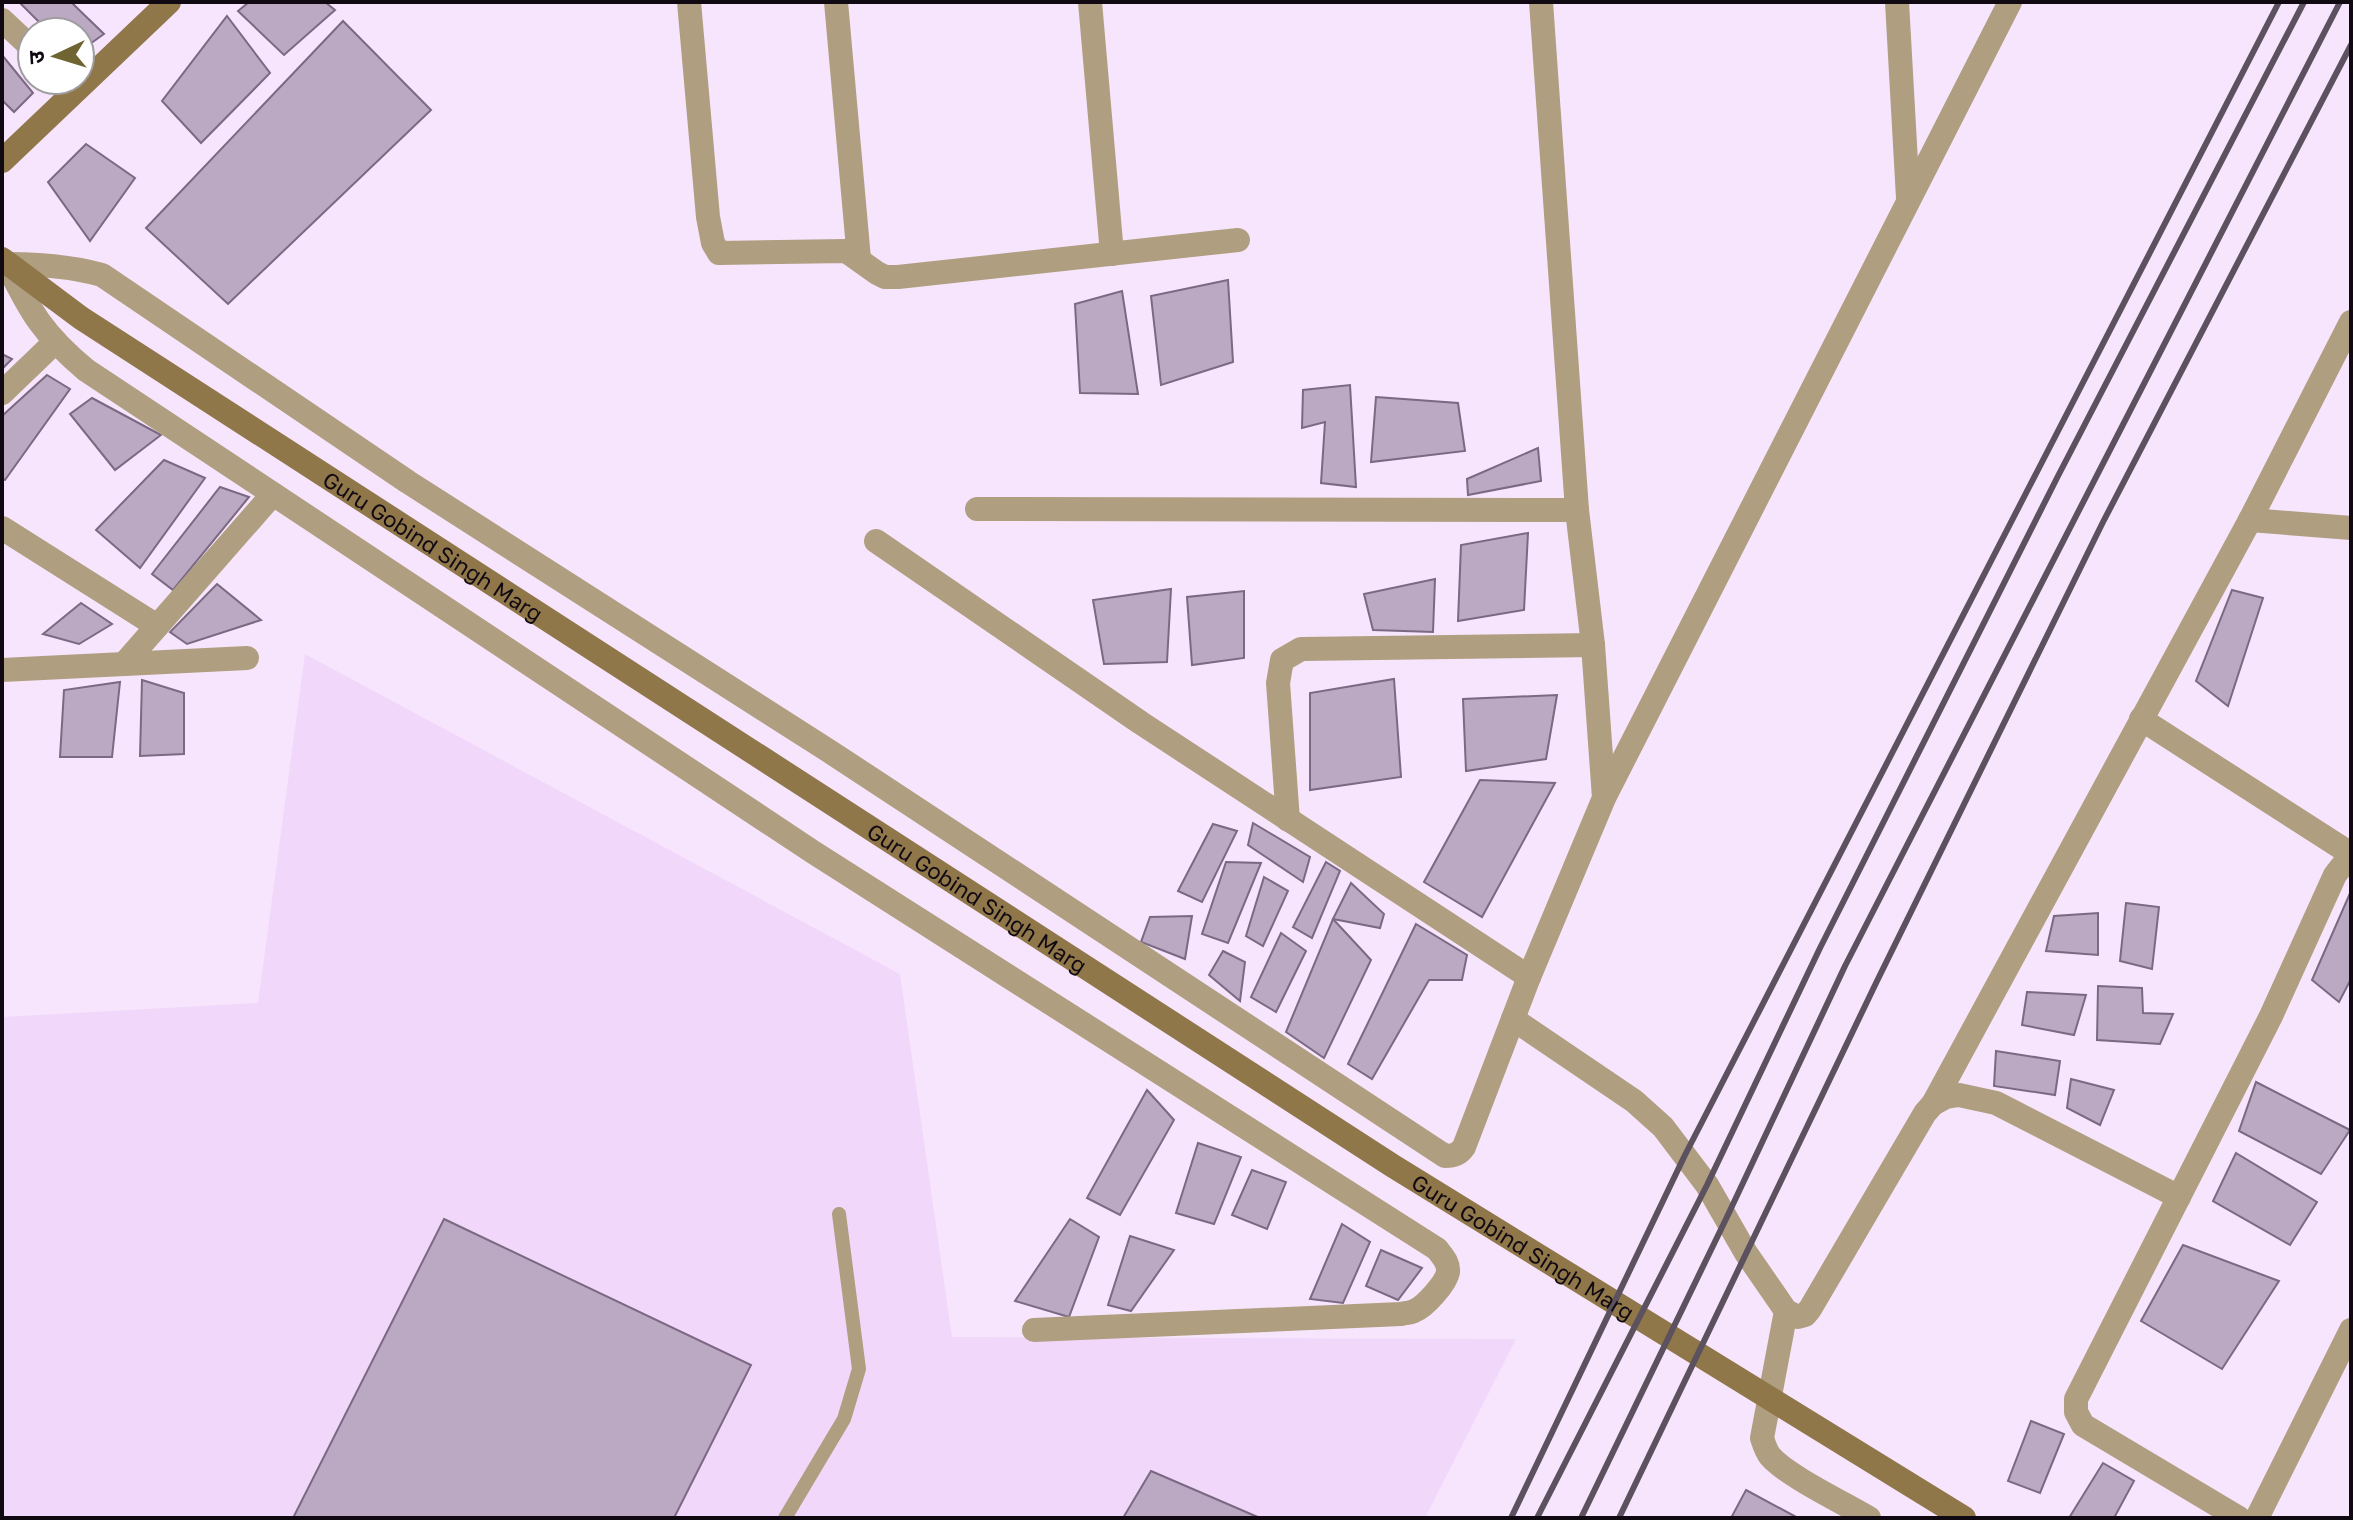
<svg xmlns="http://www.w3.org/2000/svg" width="2353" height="1520" viewBox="0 0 2353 1520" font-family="'Golos Text','Noto Sans Devanagari',sans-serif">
<rect width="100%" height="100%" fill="#f6e5fc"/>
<polygon fill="#f1d8fb" points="305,654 900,974 952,1337 1516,1339 1425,1518 2,1518 2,1017 258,1003"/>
<g fill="#bba8c3" stroke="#7b6882" stroke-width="2">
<polygon points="19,2 71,2 104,34 80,51 80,32 49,32"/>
<polygon points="249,2 325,2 335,10 284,55 238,11"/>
<polygon points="227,16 270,73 201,143 162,101"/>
<polygon points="343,21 431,110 228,304 146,228"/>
<polygon points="2,55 33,93 14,112 2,100"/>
<polygon points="86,144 135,178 90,241 48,182"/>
<polygon points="1228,280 1233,362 1161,385 1151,296"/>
<polygon points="1122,291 1138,394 1080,393 1075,304"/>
<polygon points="2,354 12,359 2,369"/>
<polygon points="47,375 70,389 5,480 2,478 2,416"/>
<polygon points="1350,385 1356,487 1321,483 1325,422 1302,428 1303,390"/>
<polygon points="1376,397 1458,403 1465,451 1371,462"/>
<polygon points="92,398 161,435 115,470 70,414"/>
<polygon points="1538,448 1541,481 1468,495 1467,479"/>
<polygon points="164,460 205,478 140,568 96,530"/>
<polygon points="220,487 249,497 173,590 152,574"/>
<polygon points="1528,533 1524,610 1458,621 1461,545"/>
<polygon points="1435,579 1433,632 1373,630 1364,594"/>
<polygon points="217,584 261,620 187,644 170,632"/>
<polygon points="1171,589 1167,662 1104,664 1093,600"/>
<polygon points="2232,590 2263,598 2228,706 2196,681"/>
<polygon points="1244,591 1244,658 1192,665 1187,597"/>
<polygon points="81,603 112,624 79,644 43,634"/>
<polygon points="1394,679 1401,777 1310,790 1310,693"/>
<polygon points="142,680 184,693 184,754 140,756"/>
<polygon points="120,682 112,757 60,757 64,690"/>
<polygon points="1557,695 1546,759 1466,771 1463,699"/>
<polygon points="1480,780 1555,783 1482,917 1424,882"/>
<polygon points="1253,823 1310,857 1303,882 1248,845"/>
<polygon points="1213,824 1237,831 1202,902 1178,891"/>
<polygon points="1226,862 1261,863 1228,943 1202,934"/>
<polygon points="1326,862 1340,871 1312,938 1293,927"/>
<polygon points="1264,877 1288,891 1263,946 1246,936"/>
<polygon points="1351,883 1384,914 1380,928 1333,919"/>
<polygon points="2351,891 2351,979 2339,1002 2312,980"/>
<polygon points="2126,903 2159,907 2152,969 2120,961"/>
<polygon points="2098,913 2098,955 2046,951 2054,916"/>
<polygon points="1192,916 1185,959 1141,942 1150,917"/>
<polygon points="1333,919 1371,960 1324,1058 1286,1032"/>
<polygon points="1416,924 1467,955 1462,980 1429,980 1372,1079 1348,1064"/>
<polygon points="1281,933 1306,951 1276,1012 1251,997"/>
<polygon points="1223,951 1245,962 1240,1001 1209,975"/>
<polygon points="2098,986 2142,988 2143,1013 2173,1014 2160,1044 2097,1040"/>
<polygon points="2027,992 2086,995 2074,1035 2022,1025"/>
<polygon points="1996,1051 2060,1061 2055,1095 1994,1086"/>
<polygon points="2071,1079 2114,1090 2100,1125 2067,1108"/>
<polygon points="2256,1082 2350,1130 2321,1174 2239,1131"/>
<polygon points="1147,1090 1174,1120 1120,1215 1087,1198"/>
<polygon points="1198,1143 1241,1157 1214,1224 1176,1213"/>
<polygon points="2236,1153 2317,1202 2290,1245 2213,1201"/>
<polygon points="1252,1170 1286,1182 1267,1229 1232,1215"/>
<polygon points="444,1219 751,1365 674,1518 293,1518"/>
<polygon points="1070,1219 1099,1237 1069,1317 1015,1301"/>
<polygon points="1342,1224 1370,1242 1343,1303 1310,1299"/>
<polygon points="1130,1236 1174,1250 1131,1311 1108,1305"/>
<polygon points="2183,1245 2279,1281 2222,1369 2141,1321"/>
<polygon points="1381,1250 1422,1268 1398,1300 1366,1286"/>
<polygon points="2031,1421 2064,1434 2040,1493 2008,1481"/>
<polygon points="2103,1463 2134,1481 2114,1518 2069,1518"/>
<polygon points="1151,1471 1260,1518 1123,1518"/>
<polygon points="1746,1490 1798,1518 1731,1518"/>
</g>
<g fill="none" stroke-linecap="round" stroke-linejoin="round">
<polyline stroke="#af9e7f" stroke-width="14" points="785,1518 844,1419 859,1369 839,1214"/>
<g stroke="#af9e7f" stroke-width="24">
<polyline points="689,2 708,217 713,243 719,253 846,251 877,273 885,277 898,277 1238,240"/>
<polyline points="836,2 859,259"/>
<polyline points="1090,2 1112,254"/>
<polyline points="1897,2 1908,198"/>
<polyline points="2,20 32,48"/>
<polyline points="2,393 54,343"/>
<polyline points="977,509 1577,510"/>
<polyline points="2250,520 2351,528"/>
<polyline points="2,528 157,626"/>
<polyline points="876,541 1141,723 1529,977"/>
<polyline points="124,664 273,494"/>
<polyline points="2,670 247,658"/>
<polyline points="2141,719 2351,854"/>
<polyline points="1605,796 2010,2"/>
<polyline points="1288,820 1278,683 1282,660 1301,649 1593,645"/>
<polyline points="1513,1019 1634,1101 1663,1127 1707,1185 1746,1253 1786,1311 1798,1317 1805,1315 1810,1309 1925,1113 1933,1104 1946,1097 1959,1095 1996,1103 2179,1197"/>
<polyline points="1933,1104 2250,520 2351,322"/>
<path d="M1786,1311L1762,1438C1764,1444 1766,1451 1770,1456C1787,1476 1844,1503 1869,1518"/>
<path d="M1034,1330L1401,1314C1405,1313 1410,1313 1414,1311C1425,1307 1446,1283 1448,1272C1449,1262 1442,1256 1437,1249L813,852L86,370C43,334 31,313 7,264C40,264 70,266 102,275L408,482L829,751L1445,1156C1454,1156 1459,1154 1464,1147L1529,977L1604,798L1593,645L1577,510L1541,2"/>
<polyline points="2239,1518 2083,1425 2076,1412 2076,1399 2271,1016 2335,875 2342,866 2351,862"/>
<polyline points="2257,1518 2351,1330"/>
</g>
<g stroke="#90774a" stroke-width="24">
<polyline points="2,161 169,2"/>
<path id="s1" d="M2,259L81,318L1393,1166L1964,1518"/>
</g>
<g stroke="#5c515f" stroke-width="6">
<polyline points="1511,1518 1685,1155 2279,2"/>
<polyline points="1537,1518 1707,1185 1820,948 2058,476 2304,2"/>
<polyline points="1581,1518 1726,1219 1845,966 2340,2"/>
<polyline points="1619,1518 1877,981 2103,522 2351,45"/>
</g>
</g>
<g text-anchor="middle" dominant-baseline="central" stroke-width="8" stroke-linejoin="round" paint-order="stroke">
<g font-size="22" fill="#100912" stroke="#fff">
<text stroke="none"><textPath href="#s1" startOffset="518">Guru Gobind Singh Marg</textPath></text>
<text stroke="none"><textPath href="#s1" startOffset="1166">Guru Gobind Singh Marg</textPath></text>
<text stroke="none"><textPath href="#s1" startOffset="1814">Guru Gobind Singh Marg</textPath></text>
</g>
</g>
<rect width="2353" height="1520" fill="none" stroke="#100912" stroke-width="8"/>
<g transform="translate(56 56) rotate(266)"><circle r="38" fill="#ffffff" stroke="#9f9da0" stroke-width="2"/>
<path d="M0-6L14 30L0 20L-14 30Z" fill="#706532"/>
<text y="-12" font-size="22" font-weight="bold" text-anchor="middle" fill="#100912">उ</text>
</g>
</svg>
